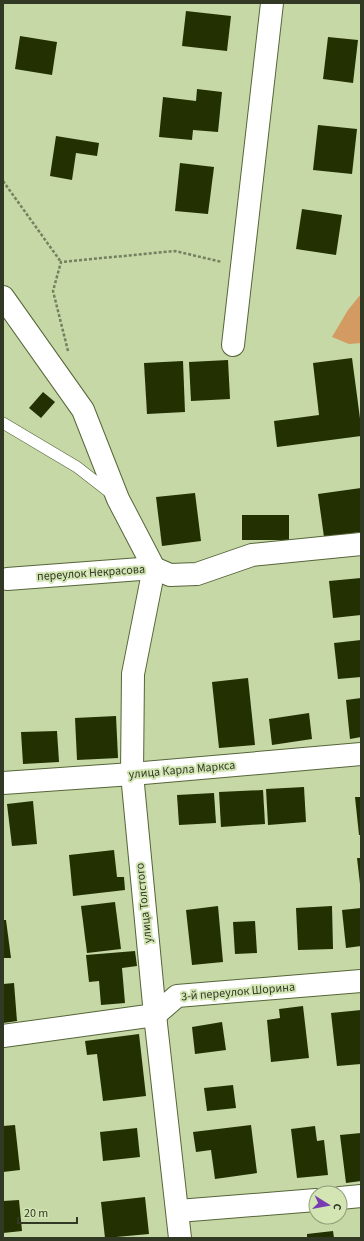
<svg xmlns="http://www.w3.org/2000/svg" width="364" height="1241" viewBox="0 0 364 1241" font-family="'Source Sans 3',sans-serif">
<rect width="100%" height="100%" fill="#c5d8a6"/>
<polygon fill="#d39a62" points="361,294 361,343 349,344 332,337 348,310"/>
<g fill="#233002">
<polygon points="186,11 231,16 227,51 182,46"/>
<polygon points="20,36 57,42 52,75 15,69"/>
<polygon points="328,37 358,40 353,83 323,79"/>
<polygon points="197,89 222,92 218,132 193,130 192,140 159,137 163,97 196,101"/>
<polygon points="318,125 357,129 352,174 313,170"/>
<polygon points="56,136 99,143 97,156 76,153 72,180 50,176"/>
<polygon points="180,163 214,167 208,214 175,211"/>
<polygon points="302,209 342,215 336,255 296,249"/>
<polygon points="352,358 361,426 361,436 277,447 274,421 319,415 313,363"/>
<polygon points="228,360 230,399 191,401 189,362"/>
<polygon points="183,361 185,412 147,414 144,363"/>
<polygon points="43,392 55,402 41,418 29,408"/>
<polygon points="361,488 361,532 324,537 318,494"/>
<polygon points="195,493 201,541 162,546 156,497"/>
<rect x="242" y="515" width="47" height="25"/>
<polygon points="361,578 361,615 333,618 329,581"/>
<polygon points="361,640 361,677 338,679 334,643"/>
<polygon points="248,678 255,745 219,748 212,682"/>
<polygon points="361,698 361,737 350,739 346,700"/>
<polygon points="309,713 312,739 272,745 269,719"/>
<polygon points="116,716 118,758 77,760 75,718"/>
<polygon points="57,731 59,762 23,764 21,732"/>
<polygon points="304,787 306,822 268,825 266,789"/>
<polygon points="263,790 265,824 221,827 219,792"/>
<polygon points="214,793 216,823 179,825 177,795"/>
<polygon points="355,797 361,797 361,835 359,835"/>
<polygon points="33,801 37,844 12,846 7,804"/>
<polygon points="114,850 117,877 124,877 125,890 73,896 69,855"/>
<polygon points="357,858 361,858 361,884 360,884"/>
<polygon points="115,902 121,949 87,953 81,906"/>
<polygon points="218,906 223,962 192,965 186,910"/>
<polygon points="332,906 333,949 298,950 296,908"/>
<polygon points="361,908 361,946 346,948 342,910"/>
<polygon points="3,920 6,920 11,958 3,958"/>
<polygon points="255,921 257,953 235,954 233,922"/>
<polygon points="135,951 137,966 122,968 125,1003 101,1005 99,981 89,982 86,955"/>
<polygon points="14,983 17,1021 3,1023 3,984"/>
<polygon points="303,1006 309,1058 271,1062 267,1020 280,1018 279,1009"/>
<polygon points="361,1010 361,1064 337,1066 331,1013"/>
<polygon points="222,1022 226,1050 195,1054 192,1027"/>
<polygon points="139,1034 146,1096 103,1101 97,1054 87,1055 85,1041"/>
<polygon points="233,1085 236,1108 207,1111 204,1088"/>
<polygon points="15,1125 20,1170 3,1172 3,1126"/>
<polygon points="251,1125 257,1173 215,1179 211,1150 196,1152 193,1132"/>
<polygon points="315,1126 317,1141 324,1140 328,1175 297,1178 291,1129"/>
<polygon points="137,1128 140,1157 103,1161 100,1132"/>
<polygon points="361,1133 361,1181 346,1183 340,1135"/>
<polygon points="145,1197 149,1234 105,1238 101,1202"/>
<polygon points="19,1200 22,1231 3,1233 3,1201"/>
<polygon points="333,1231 334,1238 307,1238 307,1234"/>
</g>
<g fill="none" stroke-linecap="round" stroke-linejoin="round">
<g stroke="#566539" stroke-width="12">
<polyline id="service" points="3,423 77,467 113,495"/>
</g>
<g stroke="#566539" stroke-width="24">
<g id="minor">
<polyline points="3,297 83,410 118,499 154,568 133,674 132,774 155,1015 180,1238"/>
<polyline points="233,345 272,3"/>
<polyline points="7,579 154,568 170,575 197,574 252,555 361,544"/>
<polyline points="3,783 132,774 361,754"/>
<polyline points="3,1036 155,1015 177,996 361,981"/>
<polyline points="340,1198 361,1196"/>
<polyline points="178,1211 316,1200"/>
</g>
</g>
<g stroke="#74805f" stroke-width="2.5" stroke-dasharray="3 2" stroke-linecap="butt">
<polyline points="3,181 61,262"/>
<polyline points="68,351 53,291 61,262 175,251 222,262"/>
</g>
<use href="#service" stroke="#fff" stroke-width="11"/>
<use href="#minor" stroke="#fff" stroke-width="22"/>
</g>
<g text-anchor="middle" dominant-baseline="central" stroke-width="4" stroke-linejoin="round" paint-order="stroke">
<g font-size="12" fill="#313824" stroke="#d2e5b3">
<text transform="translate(91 573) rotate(-4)">переулок Некрасова</text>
<text transform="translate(182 770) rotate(-5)">улица Карла Маркса</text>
<text transform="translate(144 903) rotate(-96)">улица Толстого</text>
<text transform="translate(238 992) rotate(-5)">3-й переулок Шорина</text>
</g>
</g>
<rect width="364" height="1241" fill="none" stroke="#313824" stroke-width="8"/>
<g transform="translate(328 1205) rotate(101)"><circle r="19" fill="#d2e5b3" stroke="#92a07a"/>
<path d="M0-3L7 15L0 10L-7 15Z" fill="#793bb1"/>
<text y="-6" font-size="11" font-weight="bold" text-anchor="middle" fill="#313824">С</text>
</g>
<path d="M18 1217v6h59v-6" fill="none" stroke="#313824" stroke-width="2"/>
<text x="24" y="1217" font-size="12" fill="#313824" stroke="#d2e5b3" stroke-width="3" paint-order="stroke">20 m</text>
</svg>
